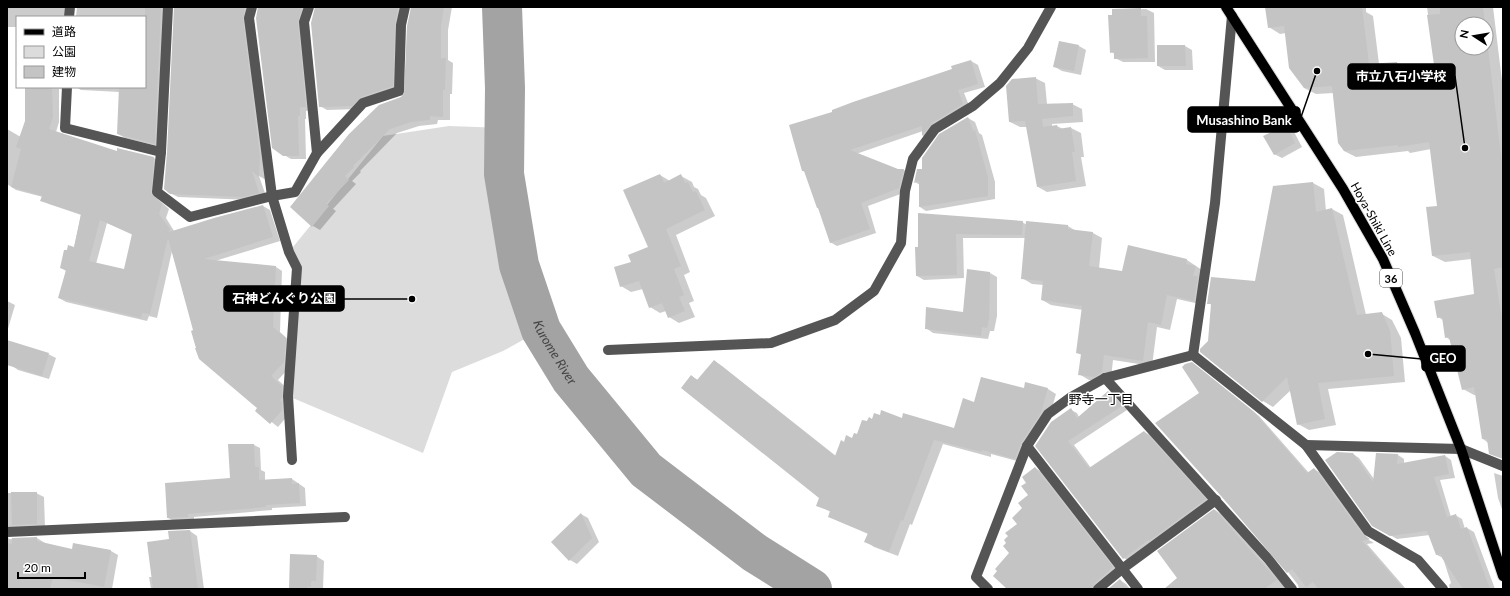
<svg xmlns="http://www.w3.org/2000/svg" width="1510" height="596" viewBox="0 0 1510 596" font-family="Lato,'Noto Sans JP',sans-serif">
<rect width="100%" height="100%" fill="#fff"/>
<polygon fill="#dcdcdc" points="449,126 504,128 504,174 519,265 541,330 503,351 452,372 423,453 288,396 297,268 289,252 383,136"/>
<g fill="#0003" fill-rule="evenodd">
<polygon points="7,7 65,7 70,10 70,17 17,17 17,27 8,27"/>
<polygon points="77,7 98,8 98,7 170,7 162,147 125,138 118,134 120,92 81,90 76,87 145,87 145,17 76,17"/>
<polygon points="176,7 254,7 249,23 266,180 259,176 266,196 251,200 178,197 170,193"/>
<polygon points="259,7 311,7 304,27 312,110 306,111 306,119 305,119 306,159 291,159 284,155"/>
<polygon points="316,7 407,7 399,90 359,109 327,110 320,106"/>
<polygon points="412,7 452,7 448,30 448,60 453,63 452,94 450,94 450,120 438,120 437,124 419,126 397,133 360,171 361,172 352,181 356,184 333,209 336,211 320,230 313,226 292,207 406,92"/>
<path d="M1266,7H1366V12L1373,16L1379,64L1397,63L1407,69L1435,66L1427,7H1493L1503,89V454L1483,439L1476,395H1474L1463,389L1450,340L1446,337L1443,320L1438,317L1476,295L1471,259L1445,262L1433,256L1438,207L1431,149L1410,153L1408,151L1356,157L1344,151L1334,93L1316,94L1304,88L1286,33L1280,34L1269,27ZM1462,24H1486V48H1462Z"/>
<polygon points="1146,9 1154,13 1155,62 1123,62 1115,58 1115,54 1111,52 1113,10"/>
<polygon points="1079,46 1086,50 1081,75 1062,71 1055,67"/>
<polygon points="1185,46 1192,50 1193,70 1165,70 1158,66"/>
<polygon points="971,61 978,65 985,87 964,93 970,108 929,139 923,136 923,131 856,154 898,170 904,170 910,174 906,192 868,206 876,233 837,246 830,242 820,209 818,208 805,172 803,171 834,112 953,69"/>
<polygon points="1035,78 1045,83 1047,104 1072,104 1082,109 1083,122 1052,124 1052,127 1057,126 1063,129 1071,128 1081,133 1084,157 1081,157 1086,186 1047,192 1038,187 1027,127 1020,127 1010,122"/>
<path d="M30,87H69L68,90L59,89V122L56,132L118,152L154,158L161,162L158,199L169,209L166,218L174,231L263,206L270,210L280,241L215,261L276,267L282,271L280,332L292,343L291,366L278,380L289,390V414L278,427L256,410L258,408L194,331L172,251L157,318L149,316L147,321L66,302L59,298L66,271L61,268L74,248L81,215L49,204L42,200L43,197L16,190L7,184V129L26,140ZM107,223L133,235L125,270L96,264Z"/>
<polygon points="968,118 975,122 979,133 982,135 995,182 995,199 926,211 920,207 920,185 915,182 923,170"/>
<polygon points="1286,126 1293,130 1302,147 1282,158 1274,154"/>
<polygon points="660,175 670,181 681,176 692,182 694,187 698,189 701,195 706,198 715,216 676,235 690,272 684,275 694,301 689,303 695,317 679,323 669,317 666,311 660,313 650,307 643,289 631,292 621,286 632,263 650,248"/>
<polygon points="1313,183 1324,189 1326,211 1332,209 1343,215 1366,315 1382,314 1392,320 1401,338 1405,382 1328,389 1336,425 1309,430 1298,424 1291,390 1273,407 1263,401 1209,342 1212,305 1208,303 1256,282"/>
<polygon points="919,214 1022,222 1027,225 1068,226 1076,231 1093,233 1102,238 1099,269 1123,272 1187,260 1205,272 1204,305 1177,299 1170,330 1157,327 1152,366 1113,360 1111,378 1104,382 1089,380 1079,374 1082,355 1077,353 1083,310 1051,305 1042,300 1044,285 1032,284 1022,278 1026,238 963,238 964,278 924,280 917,276"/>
<polygon points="990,273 997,277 997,316 994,331 990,331 988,339 933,333 926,328 964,313"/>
<polygon points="7,301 15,305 7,332"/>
<polygon points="48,354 56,358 49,379 18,370 11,365"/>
<polygon points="714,361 722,366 836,456 844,443 853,439 868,422 873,420 903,419 955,429 975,403 1024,389 1048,389 1056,394 1049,418 1030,448 1024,463 991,454 991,457 943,444 912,525 910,524 898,556 874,547 865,541 868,534 838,521 829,516 831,512 817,505 820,498 691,376 698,380"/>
<polygon points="1198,367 1259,416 1309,473 1314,469 1321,473 1369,540 1374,543 1367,544 1406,589 1299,589 1298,585 1275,555 1200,393"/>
<polygon points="1108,392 1114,396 1127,410 1074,445 1091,468 1144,432 1150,435 1211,503 1130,562 1124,558 1036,446 1071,410 1077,413 1079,417"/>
<polygon points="254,445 260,448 261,470 265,472 265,480 292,479 298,483 305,488 306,506 272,508 272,510 194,517 194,521 174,521 168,518 231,479"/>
<polygon points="1353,454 1359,458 1374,479 1398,455 1404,459 1404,464 1445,456 1451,460 1455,478 1440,480 1451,517 1455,515 1462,519 1465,529 1467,528 1474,532 1495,589 1450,589 1449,585 1451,583 1443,558 1437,555 1430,535 1397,539 1373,525"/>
<polygon points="1035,468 1042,472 1119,571 1099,589 1008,589 1011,553 1023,508 1029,495 1027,483"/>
<polygon points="1494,473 1503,476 1503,512 1498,498"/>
<polygon points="7,493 36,493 44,497 45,528 8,537 9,539 37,538 45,543 45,544 73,550 111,551 118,555 112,589 7,589"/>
<polygon points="1215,510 1221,514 1270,569 1286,589 1165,589 1179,578"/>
<polygon points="581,514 588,518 599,542 577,564 570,560"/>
<polygon points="190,531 197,536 204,589 151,589 149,577 152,577 170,540"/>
<polygon points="316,556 324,561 323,589 290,589"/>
<polygon points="1120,580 1126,584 1130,589 1110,589"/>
</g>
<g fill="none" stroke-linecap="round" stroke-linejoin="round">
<path stroke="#a3a3a3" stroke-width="40" id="s1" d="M502,7L505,88L504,174L519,265L541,330L571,379L646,470L755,553L812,589"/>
</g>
<g fill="#c4c4c4" fill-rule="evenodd">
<polygon points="145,7 161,7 155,144 117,134 119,87 145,87"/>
<polygon points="174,7 245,7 243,19 260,157 259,177 252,171 259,193 243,197 170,194 164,189 167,152"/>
<polygon points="258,7 302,7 298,23 306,107 300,107 300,116 298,116 299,156 283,156 272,148 256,18"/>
<polygon points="315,7 398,7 395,25 393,86 361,97 352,106 319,107 311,23"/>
<polygon points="411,7 444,7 441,26 441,58 446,58 445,90 443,90 443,117 430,116 430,120 411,122 390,129 353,166 354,167 345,176 349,180 326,204 329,206 312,227 290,207 349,134 379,105 401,97 404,94 407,26"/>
<polygon points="1265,7 1362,7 1369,64 1397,62 1398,69 1434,65 1427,15 1440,14 1440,7 1483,7 1485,24 1462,24 1462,48 1486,48 1486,32 1503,172 1503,267 1494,269 1503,326 1503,459 1489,454 1487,439 1482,439 1474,387 1462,390 1449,337 1445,338 1442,317 1437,318 1434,301 1474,294 1470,252 1432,256 1426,207 1437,206 1429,142 1398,147 1398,145 1344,151 1338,143 1332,86 1304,88 1289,68 1284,26 1268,28"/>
<polygon points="1141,8 1141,16 1147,16 1148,58 1114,59 1114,52 1110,53 1108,15 1112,15 1112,9"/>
<polygon points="1059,41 1079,45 1074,71 1053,67"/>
<polygon points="1157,45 1185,45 1186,66 1157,66"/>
<polygon points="971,60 978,84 958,90 963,104 932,123 922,136 922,126 850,150 898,169 904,169 899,188 861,203 870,229 830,243 818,208 817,208 804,171 802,171 789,125 832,112 832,110 853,102 952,69 951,66"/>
<polygon points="1036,77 1038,104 1073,103 1073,116 1042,119 1043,127 1057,125 1058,129 1071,127 1075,152 1072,152 1076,181 1037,187 1025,121 1009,122 1006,86 1012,79"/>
<path d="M25,87H52L53,117L49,129L117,151V148L154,157L151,194L162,204L159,214L170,229L169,232L214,218L263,205L273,237L204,259L276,266L273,327L286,338L284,362L271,376L282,386V398L280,400L282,402V410L270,424L255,411L257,408L199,359L195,348H196L191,331L193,330L168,238L150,314L142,313L141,318L58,298L66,270L60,268L64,250H67L68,245L74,247L81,214L40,201L42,196L11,187L21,149L16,147L25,121ZM100,220L132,234L124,269L89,261Z"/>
<polygon points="968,117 973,131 975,130 988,177 988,196 919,207 919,181 914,183 917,169 922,169 922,158 939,134"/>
<polygon points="1286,125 1295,143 1274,155 1263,136"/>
<polygon points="660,174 664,183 681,174 685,183 688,182 693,192 696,191 705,210 666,229 681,266 674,269 684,295 679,297 685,311 668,318 662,303 649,308 639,281 620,287 614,267 631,262 628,255 648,247 623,190"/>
<polygon points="1313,182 1316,212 1332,208 1357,315 1382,312 1390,331 1394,376 1318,383 1325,419 1297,425 1287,377 1262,402 1200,352 1200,349 1208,341 1211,304 1207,304 1211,277 1255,281 1273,186"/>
<polygon points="918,213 1023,221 1022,235 956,234 957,275 916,276 915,247 918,247"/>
<polygon points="1026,221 1068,225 1068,229 1093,232 1089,266 1122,271 1128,245 1187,259 1186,264 1196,266 1193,276 1198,276 1194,301 1167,295 1161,325 1148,322 1143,361 1104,355 1102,372 1094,377 1078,375 1081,354 1076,353 1082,306 1041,300 1043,281 1021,279"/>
<polygon points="967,269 990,272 989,318 987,328 982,327 981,336 925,329 926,307 963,312"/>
<polygon points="7,340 49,353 42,376 7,365"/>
<polygon points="714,360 835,456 841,440 844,442 846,435 852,438 854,433 857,434 862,420 867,421 869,417 872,419 874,413 880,415 881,410 902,418 903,413 954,428 963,398 974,402 981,377 1024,388 1025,382 1048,388 1041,413 1021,443 1015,459 982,450 982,452 934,440 903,521 901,520 889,552 864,542 868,533 828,517 830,511 816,506 819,498 681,388 691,375 697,380"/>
<polygon points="1192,362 1253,411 1307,473 1314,468 1363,535 1370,539 1362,541 1404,589 1318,589 1313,582 1306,587 1292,569 1287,573 1221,496 1155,423 1199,393 1182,367 1185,364"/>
<polygon points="1108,391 1122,406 1068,441 1089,468 1144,431 1206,499 1149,541 1148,540 1123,559 1035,446 1051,422 1071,408 1077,418"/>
<polygon points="228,444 254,444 255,467 259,467 259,480 292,478 292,484 299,483 300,503 266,505 266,507 188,514 188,517 167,518 165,483 230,478"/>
<polygon points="1337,452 1353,453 1373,482 1376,453 1398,454 1397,464 1445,455 1449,474 1434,477 1447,517 1456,514 1461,529 1467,527 1490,589 1463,589 1442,558 1441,554 1436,555 1427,531 1390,536 1372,526 1325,460"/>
<polygon points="1035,467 1113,567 1094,584 1092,589 1007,589 993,576 997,571 995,569 1009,553 1003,546 1006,543 1004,540 1008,536 1005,533 1017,524 1012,518 1022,508 1018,503 1028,495 1021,486 1026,483 1022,477"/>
<polygon points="11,492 37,492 37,524 12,525"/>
<polygon points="1214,509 1277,580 1264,589 1164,589 1177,578 1157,551"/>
<polygon points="581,513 592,538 569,561 551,542"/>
<polygon points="190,530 198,589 153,589 147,542 169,539 168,531"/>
<polygon points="37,537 37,541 72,549 73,543 111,550 104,587 53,577 50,589 7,589 7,543 12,544 12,538"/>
<polygon points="290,554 317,555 316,581 311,581 311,587 307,587 307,589 289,589"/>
<polygon points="1120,579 1127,589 1108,589"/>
</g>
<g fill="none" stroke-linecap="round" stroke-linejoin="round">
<g stroke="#dbdbdb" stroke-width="12">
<polyline id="major" points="1226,7 1343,189 1383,259 1415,333 1461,449 1503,576"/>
</g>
<g stroke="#555" stroke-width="10">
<polyline points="168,7 161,152 157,192 190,217 272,196 295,192 317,153 363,103 399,91 401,25 405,7"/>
<polyline points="252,7 249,18 272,196 289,252 297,268 288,396 292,460"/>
<polyline points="309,7 304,22 317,153"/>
<polyline points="69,17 70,7"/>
<polyline points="67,87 65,128 161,152"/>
<polyline points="608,350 771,343 835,320 874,291 901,243 905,191 913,159 935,129 973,106 1000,83 1028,48 1051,7"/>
<polyline points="1193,355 1215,203 1232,16"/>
<polyline points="1105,378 1269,560 1292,589"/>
<polyline points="1306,445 1461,449 1503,466"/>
<polyline points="1027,446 1138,589"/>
<polyline points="7,532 345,517"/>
<polyline points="988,589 976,577 1027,446 1048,414 1071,397 1105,378 1193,355 1306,445 1368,531 1418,560 1443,589"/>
<polyline points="1098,589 1122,569 1216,500"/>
</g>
<use href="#major" stroke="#000" stroke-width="10"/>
</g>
<g text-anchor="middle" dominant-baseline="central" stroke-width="3" stroke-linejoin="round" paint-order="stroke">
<rect fill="#fff" stroke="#4c4c4c" stroke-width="1" x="1380" y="269" width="22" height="18" rx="3"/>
<g font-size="11" font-weight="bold" fill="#000">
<text x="1391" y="278">36</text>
</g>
<g font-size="12" fill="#000" stroke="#fff">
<text transform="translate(1374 219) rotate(61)">Hoya-Shiki Line</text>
</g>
<g font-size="13" font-style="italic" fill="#444" stroke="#fff">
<text stroke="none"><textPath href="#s1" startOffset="354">Kurome River</textPath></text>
</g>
<g font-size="13" fill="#000" stroke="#fff">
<text x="1101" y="399">野寺一丁目</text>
</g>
</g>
<path fill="none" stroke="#000" stroke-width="1.5" d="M1465 148L1455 76M1317 71L1300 120M412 299L344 299M1368 354L1422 359"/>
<g fill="#000" stroke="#fff" stroke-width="1.5">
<circle cx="1465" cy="148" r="4"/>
<circle cx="1317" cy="71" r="4"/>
<circle cx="412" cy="299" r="4"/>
<circle cx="1368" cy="354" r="4"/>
</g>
<g fill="#000" stroke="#000" stroke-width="1.5">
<rect x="1348" y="64" width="107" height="25" rx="4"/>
<rect x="1188" y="107" width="112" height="25" rx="4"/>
<rect x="224" y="286" width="120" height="25" rx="4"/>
<rect x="1422" y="346" width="43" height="25" rx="4"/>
</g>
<g font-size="13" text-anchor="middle" font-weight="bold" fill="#fff">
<text x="1401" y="81">市立八石小学校</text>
<text x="1244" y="125">Musashino Bank</text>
<text x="284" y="303">石神どんぐり公園</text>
<text x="1443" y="363">GEO</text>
</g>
<rect width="1510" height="596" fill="none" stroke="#000000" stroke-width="16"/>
<rect x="16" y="16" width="130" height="72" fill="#ffffff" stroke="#999999"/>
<rect x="24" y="29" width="20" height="6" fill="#000000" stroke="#999999"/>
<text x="52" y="36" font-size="12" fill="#000000">道路</text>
<rect x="24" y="46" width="20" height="12" fill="#dcdcdc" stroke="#999999"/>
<text x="52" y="56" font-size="12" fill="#000000">公園</text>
<rect x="24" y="66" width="20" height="12" fill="#c4c4c4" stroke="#999999"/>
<text x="52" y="76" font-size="12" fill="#000000">建物</text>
<g transform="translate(1474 36) rotate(282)"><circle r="19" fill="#ffffff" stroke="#999999"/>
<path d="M0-3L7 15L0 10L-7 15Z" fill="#000000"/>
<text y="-6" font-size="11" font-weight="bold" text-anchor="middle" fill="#000000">N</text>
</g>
<path d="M18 572v6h67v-6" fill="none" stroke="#000000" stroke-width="2"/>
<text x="24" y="572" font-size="12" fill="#000000" stroke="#ffffff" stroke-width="3" paint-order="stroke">20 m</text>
</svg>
